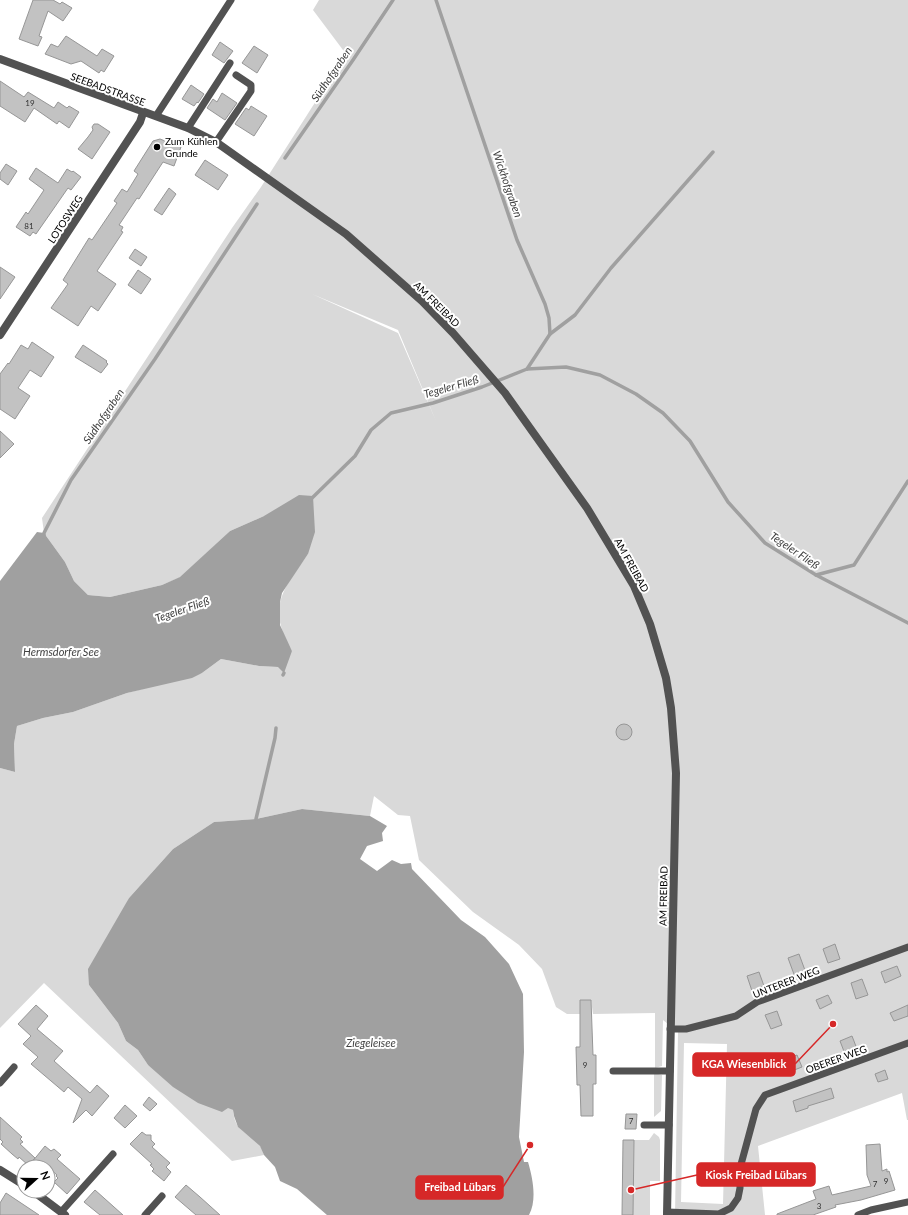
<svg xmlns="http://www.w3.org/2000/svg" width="908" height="1215" viewBox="0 0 908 1215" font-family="Lato,sans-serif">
<rect width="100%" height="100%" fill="#fff"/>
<g fill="#d9d9d9" fill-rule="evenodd">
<path d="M319,0H908V1120H907L902,1093L758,1146L765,1215H675L678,1032L663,1020L662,1066L655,1068V1013L593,1014L591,1000H580V1014H567L556,1007L542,969L519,945L473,912L419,860L410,816L398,815L374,796L370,816L302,809L256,819L214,822L173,849L129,898L89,985L118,1023L126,1041L138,1050L148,1065L233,1110C235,1134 249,1131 260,1146C262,1148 263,1152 264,1155L232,1161L44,983L0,1028V768L15,772L14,744L17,726L43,718L73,712L127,693L202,673L221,659L259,666L278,667L292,651C288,643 283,635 281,626C272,598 294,575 308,554L264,516L230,531L181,577L162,585L110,597L88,595L74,581L65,562L44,533L42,518L232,228L261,187L346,54L313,10ZM312,294L398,330L436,421L398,333ZM684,1043L727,1044L723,1204L681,1202Z"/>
<polygon points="654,1073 662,1075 661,1111 654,1117"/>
<polygon points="654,1133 659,1137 660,1140 660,1181 650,1181 650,1215 633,1215 634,1140 649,1140"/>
</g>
<g fill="#a0a0a0">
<polygon points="299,495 313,496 315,532 308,554 282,593 280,602 280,625 292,651 284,673 278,667 259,666 221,659 202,673 192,678 127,693 73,712 43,718 17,726 14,744 15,772 0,768 0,581 37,532 44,533 65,562 74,581 88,595 110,597 162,585 180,577 230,531 264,516"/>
<path d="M302,809L370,816L387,826L382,833L383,841L367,846L360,859L377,871L392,860L401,864L411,863L412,869L461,920L485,937L509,964L523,994L524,1052L519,1137L524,1162H528C533,1179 537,1200 529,1215H327L297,1189L280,1181L275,1167L264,1155L260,1146L238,1127L234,1116L233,1110L228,1108L222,1112L198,1103L173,1087L148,1065L138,1050L126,1041L118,1023L89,985L88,969L129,898L173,849L214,822L256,819Z"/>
</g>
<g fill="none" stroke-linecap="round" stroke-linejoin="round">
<g stroke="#a0a0a0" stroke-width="3.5">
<polyline points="436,0 517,240 545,304 549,318 550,334 527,369"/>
<polyline points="285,158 353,60 393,0"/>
<polyline points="550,334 575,315 611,268 713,152"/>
<polyline points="310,500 355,456 371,430 391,413 433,403 482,387 527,369 566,367 600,375 636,394 663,413 690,441 728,502 765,543 816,575 908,623"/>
<polyline points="44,537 44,533 71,480 155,359 257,204"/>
<polyline points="816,575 854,565 908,481"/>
<polyline points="283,675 284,673"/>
<polyline points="256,819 275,738 276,728"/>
</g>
</g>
<g fill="#c2c2c2" stroke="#969696">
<polygon points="33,0 53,0 60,4 62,2 72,8 63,21 48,11 39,36 42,37 38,46 19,39"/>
<polygon points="66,36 97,56 102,49 114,56 104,72 101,70 99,73 81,61 71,64 45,54 51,44 58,47"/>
<polygon points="220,42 233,51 224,63 212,55"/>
<polygon points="254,46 268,55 257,73 242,63"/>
<polygon points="0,81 24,97 28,92 54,108 58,102 67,108 69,106 79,112 69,128 59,121 57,124 34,108 25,122 0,106"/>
<polygon points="191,85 204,94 198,103 197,102 194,106 182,99"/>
<polygon points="222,93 237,103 225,120 207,108 213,99 217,102"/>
<polygon points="251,106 267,116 254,136 235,124 246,108 249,110"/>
<polygon points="94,124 98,124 110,132 92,159 78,149 88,137 93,130 92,127"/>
<polygon points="160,139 181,147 174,166 163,162 139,199 137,198 119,225 123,227 121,231 123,232 97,271 116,284 98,311 91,306 78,326 51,308 68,284 63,280 89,238 92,240 117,203 114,201 122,189 127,192 138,174 134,171 153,141"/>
<polygon points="205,160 228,175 218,190 195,175"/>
<polygon points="6,164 17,171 8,185 0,179 0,173"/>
<polygon points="36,168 58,183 67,169 72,172 73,171 81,177 71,190 68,188 36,234 33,232 30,236 16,227 26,212 28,214 44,190 29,179"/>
<polygon points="169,188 176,194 162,215 154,210"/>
<polygon points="135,249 147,257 141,266 129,258"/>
<polygon points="0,267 15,277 0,299"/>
<polygon points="138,270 151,279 141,294 128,285"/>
<polygon points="32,342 54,357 41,377 30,370 18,388 30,396 15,419 0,409 0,374 8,363 9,364 21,345 28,349"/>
<polygon points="83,345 107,361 106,362 108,364 101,373 75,357"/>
<polygon points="0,431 14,444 0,458"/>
<circle cx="624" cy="732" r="8"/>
<polygon points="835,944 840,959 828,963 823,949"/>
<polygon points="799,954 806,973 795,977 788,958"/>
<polygon points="897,966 901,976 885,983 881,972"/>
<polygon points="759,972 764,986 752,991 747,976"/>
<polygon points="862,979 868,995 856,999 851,983"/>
<polygon points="828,995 832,1003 820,1009 816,1000"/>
<polygon points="580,1000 591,1000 593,1055 596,1055 596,1084 593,1084 593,1116 581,1116 580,1085 577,1085 576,1047 580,1047"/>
<polygon points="36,1005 48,1016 37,1029 63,1051 54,1061 90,1093 97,1085 109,1096 92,1116 86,1110 73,1123 82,1099 68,1087 64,1092 31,1064 38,1057 23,1044 31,1036 18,1024"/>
<polygon points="908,1005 908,1016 894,1021 890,1013"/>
<polygon points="777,1011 782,1025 771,1029 765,1015"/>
<polygon points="852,1036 857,1049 845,1054 840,1041"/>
<polygon points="797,1055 802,1067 789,1072 784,1060"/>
<polygon points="885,1070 888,1079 878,1082 875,1074"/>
<polygon points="831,1088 834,1098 808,1106 808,1108 796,1112 793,1101"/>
<polygon points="149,1097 157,1104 150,1111 143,1105"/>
<polygon points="125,1105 137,1116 125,1128 114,1118"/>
<polygon points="626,1114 637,1114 636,1129 625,1129"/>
<polygon points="0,1117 22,1137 20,1139 23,1142 20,1144 35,1158 28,1165 19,1157 18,1159 12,1154 1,1144 3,1142 0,1139"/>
<polygon points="142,1132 146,1135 151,1135 151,1140 155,1144 152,1147 170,1163 166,1167 171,1172 164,1181 152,1171 154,1169 150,1165 152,1164 130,1144"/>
<polygon points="623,1140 634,1140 633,1215 622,1215"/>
<polygon points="880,1144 882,1171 887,1169 887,1172 889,1171 895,1190 861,1200 835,1205 836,1207 813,1215 777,1215 777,1214 816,1199 813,1191 829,1186 832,1195 871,1186 867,1175 866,1145"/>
<polygon points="45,1146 51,1151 54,1149 61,1155 57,1159 80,1179 67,1194 54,1182 58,1178 56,1176 57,1175 43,1163 39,1167 28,1167"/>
<polygon points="186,1185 200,1197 220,1215 196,1215 175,1197"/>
<polygon points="95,1190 123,1215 100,1215 84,1202"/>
<polygon points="6,1193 39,1215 0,1215 0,1203"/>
</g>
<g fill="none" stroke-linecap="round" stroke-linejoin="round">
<g stroke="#525252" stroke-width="7">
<polyline points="156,116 231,0"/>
<polyline points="188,128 230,63"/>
<polyline points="216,142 251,91 251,85 236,75"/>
<polyline points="670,1029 686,1029 736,1016 757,1002 908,947"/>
<polyline points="613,1071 670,1071"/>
<polyline points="0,1083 14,1067"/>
<polyline points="644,1125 669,1125"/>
<polyline points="61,1212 113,1154"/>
<polyline points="667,1212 719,1214 731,1208 738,1198 740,1188 740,1168 746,1146 756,1109 765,1095 908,1043"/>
<polyline points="145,1215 162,1196"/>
<polyline points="858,1215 871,1210 908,1202"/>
</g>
<g stroke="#525252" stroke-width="8">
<polyline points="0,59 188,128 216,142 346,234 422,301 453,333 505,393 587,508 634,586 650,624 666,678 671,708 676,773 667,1215"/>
<polyline points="0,335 140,122 143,113"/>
<polyline points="0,1170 24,1185"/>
<polyline points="33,1191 65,1215"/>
</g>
</g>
<circle fill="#000" stroke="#fff" stroke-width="1.5" cx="157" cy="147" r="4"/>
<g text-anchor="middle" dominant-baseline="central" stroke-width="4" stroke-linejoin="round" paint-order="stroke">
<g font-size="8" fill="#303030">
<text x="30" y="103">19</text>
<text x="29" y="226">81</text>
<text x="585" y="1065">9</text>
<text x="631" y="1121">7</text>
<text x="886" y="1181">9</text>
<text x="875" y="1184">7</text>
<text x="819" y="1206">3</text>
</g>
<g font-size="10" fill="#000" stroke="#fff">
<text transform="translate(108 89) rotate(20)">SEEBADSTRASSE</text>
<text transform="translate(65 219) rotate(-57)">LOTOSWEG</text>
<text transform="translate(437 304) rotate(45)">AM FREIBAD</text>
<text transform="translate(632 565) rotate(61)">AM FREIBAD</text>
<text transform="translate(663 896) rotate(-89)">AM FREIBAD</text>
<text transform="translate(786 982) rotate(-21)">UNTERER WEG</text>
<text transform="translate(836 1059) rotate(-20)">OBERER WEG</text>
</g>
<g font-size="10" fill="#000" stroke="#fff" text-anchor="start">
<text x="165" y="141">Zum Kühlen<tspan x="165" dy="12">Grunde</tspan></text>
</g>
<g font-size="11" font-style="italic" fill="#414141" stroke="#fff">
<text transform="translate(331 74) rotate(-56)">Südhofgraben</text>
<text transform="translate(508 184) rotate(71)">Wickhofgraben</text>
<text transform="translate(451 386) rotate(-16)">Tegeler Fließ</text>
<text transform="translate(103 416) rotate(-56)">Südhofgraben</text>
<text transform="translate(795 550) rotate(34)">Tegeler Fließ</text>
<text transform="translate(182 609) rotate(-19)">Tegeler Fließ</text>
<text x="61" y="651">Hermsdorfer See</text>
<text x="371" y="1042">Ziegeleisee</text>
</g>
</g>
<path fill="none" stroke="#d62828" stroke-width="1.5" d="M833 1024L795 1064M631 1190L697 1175M530 1145L503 1187"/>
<g fill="#d62828" stroke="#fff" stroke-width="1.5">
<circle cx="833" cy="1024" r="4"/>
<circle cx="631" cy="1190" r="4"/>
<circle cx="530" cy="1145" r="4"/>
</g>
<g fill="#d62828" stroke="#d62828" stroke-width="1.5">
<rect x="693" y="1053" width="102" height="23" rx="4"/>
<rect x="697" y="1163" width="118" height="23" rx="4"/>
<rect x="416" y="1176" width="87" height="23" rx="4"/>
</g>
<g font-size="11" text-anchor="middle" font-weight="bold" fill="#fff">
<text x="744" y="1068">KGA Wiesenblick</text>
<text x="756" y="1179">Kiosk Freibad Lübars</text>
<text x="460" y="1191">Freibad Lübars</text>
</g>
<g transform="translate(36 1179) rotate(69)"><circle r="19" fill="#ffffff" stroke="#999999"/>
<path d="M0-3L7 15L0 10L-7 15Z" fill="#000000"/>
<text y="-6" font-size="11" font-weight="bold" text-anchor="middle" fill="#000000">N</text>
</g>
</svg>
